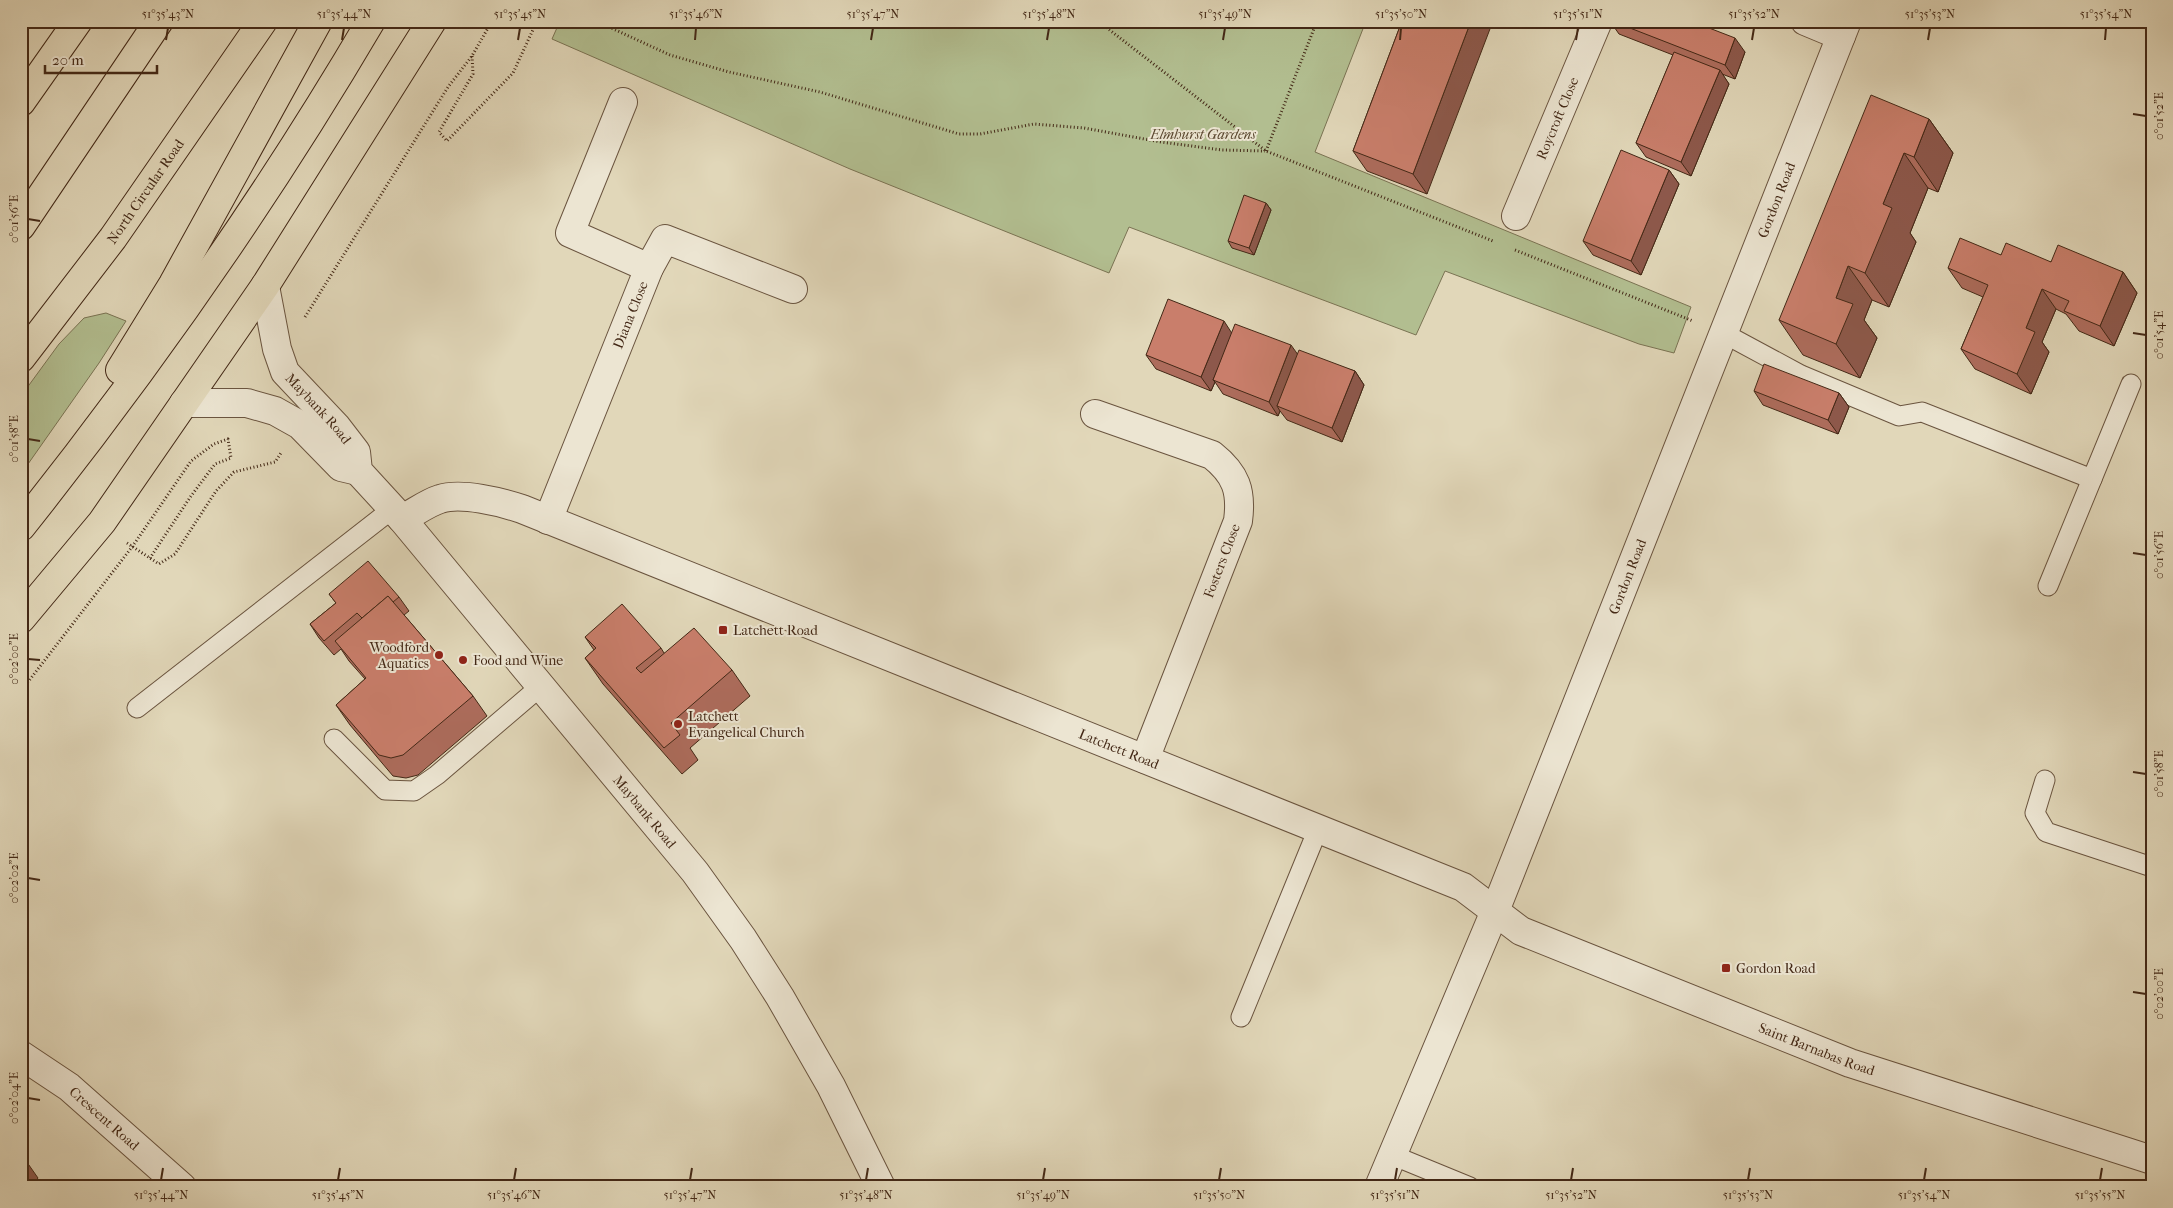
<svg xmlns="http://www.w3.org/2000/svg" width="2173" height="1208" viewBox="0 0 2173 1208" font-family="'IM FELL French Canon',serif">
<rect width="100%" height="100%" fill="#e1d7b9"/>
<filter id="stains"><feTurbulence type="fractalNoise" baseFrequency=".004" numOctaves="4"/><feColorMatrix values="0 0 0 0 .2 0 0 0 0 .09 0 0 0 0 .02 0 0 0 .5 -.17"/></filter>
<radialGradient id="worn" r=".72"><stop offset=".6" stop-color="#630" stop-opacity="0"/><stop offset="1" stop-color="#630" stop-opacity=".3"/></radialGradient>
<g fill="#b2be90" stroke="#7a7353">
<polygon points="560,21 1366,21 1315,152 1691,307 1674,353 1639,344 1445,271 1416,335 1129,227 1109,273 850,169 552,39"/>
<polygon points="106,313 126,321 99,363 21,474 21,396 59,344 84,318"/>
</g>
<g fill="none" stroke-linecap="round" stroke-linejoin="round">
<g stroke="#6a543f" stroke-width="21">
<g id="service">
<polyline points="1723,333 1801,375 1899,416 1922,412 2092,479"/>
<polyline points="2048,586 2131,384"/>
<polyline points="137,708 391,510"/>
<polyline points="334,739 385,790 414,791 437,775 541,686"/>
<polyline points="2045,780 2035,813 2046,832 2152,867"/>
<polyline points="1241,1017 1318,829"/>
<polyline points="1392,1155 1470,1187"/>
</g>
</g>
<g stroke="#6a543f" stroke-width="30">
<g id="minor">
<polyline points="1805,21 1841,36"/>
<polyline points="623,102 570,233 649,268"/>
<path id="s1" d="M1516,216L1598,21"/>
<path id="s2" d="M265,286L277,349L285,372L336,426L356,452L358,471L402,519L695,872L743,939L780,997L831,1086L881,1187"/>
<polyline points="184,403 247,403 275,411 300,425 341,467 358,471"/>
<path d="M1095,414L1212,455C1236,474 1242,491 1238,521L1145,759"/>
<path id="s3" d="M402,519C414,513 427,503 440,499C461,492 501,502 522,509L1463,887L1521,931L1850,1063L2152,1160"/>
<path id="s4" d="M548,520L649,268L665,239L793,289"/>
<path id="s5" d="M21,1055L69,1087L182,1187"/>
<path id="s6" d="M1379,1187L1495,911L1847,21"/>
</g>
</g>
<g stroke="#432816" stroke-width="30">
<g id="trunk">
<polyline points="21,226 159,21"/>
<path id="s7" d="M21,358L113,238L263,21"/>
<polyline points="21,619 102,522 265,286 432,21"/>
</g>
</g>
<g stroke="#432816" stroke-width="30">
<g id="motorway">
<polyline points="21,102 78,21"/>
<polyline points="120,370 173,284 318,21"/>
<path d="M21,527C149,366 267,198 371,21"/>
</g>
</g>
<g stroke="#432816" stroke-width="3" stroke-dasharray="1 2.5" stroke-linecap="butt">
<polyline points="596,21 670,55 729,72 820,92 959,134 980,134 1034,124 1084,128 1161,142 1222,150 1265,151"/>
<polyline points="1098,21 1266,151 1493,241"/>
<polyline points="472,56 473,74 439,132 447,141 513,73 537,21"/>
<polyline points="1266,151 1317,21"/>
<polyline points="1515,250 1693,321"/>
<polyline points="305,317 448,87 472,56 492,21"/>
<polyline points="127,543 159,564 175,554 216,491 234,472 275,462 281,453"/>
<polyline points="21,691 132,547 191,461 214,444 228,439 231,458 215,464 191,496 150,558"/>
</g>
<use href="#service" stroke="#ece5d2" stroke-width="19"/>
<use href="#minor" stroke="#ece5d2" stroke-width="28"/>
<use href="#trunk" stroke="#e1d7b9" stroke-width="28"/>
<use href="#motorway" stroke="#e1d7b9" stroke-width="28"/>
</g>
<g fill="#ad6c5c" stroke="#432816">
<polygon points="1402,21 1427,194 1367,171 1353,151"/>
<polygon points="1610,21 1691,21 1745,52 1735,79 1722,74 1729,84 1691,176 1646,157 1636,143 1673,55 1619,34"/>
<polygon points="1929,119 1953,153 1938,192 1928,188 1910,233 1916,242 1889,307 1872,300 1864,320 1877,338 1860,378 1803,355 1779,320"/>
<polygon points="1669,170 1679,184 1641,275 1593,255 1583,241"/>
<polygon points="1266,203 1271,210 1254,255 1232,248 1228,241"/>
<polygon points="2001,255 2123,272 2137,293 2114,346 2079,331 2066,314 2056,309 2042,342 2049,352 2031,394 1975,369 1961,349 1983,297 1962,288 1948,268"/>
<polygon points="1232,333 1297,354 1355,371 1364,385 1342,442 1287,420 1280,411 1278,416 1223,394 1215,382 1211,391 1156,369 1146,355"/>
<polygon points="1754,391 1839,393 1849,407 1838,434 1763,405"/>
<polygon points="329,594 399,597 409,611 404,615 473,696 487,716 418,775 406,778 393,776 350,725 336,705 365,679 349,661 341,649 334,655 319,638 310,624 336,603"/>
<polygon points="585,637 661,648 664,653 732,670 750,696 690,748 698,760 682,774 603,684 585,658 594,650"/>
</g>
<g fill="#8d584b" stroke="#432816">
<polygon points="1471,21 1493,21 1427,194 1413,174"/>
<polygon points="1735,38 1745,52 1735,79 1725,65"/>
<polygon points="1720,70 1729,84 1691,176 1681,162"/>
<polygon points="1929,119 1953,153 1938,192 1914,157"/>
<polygon points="1904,153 1928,188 1910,233 1916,242 1889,307 1865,273 1883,204"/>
<polygon points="1669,170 1679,184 1641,275 1631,261"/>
<polygon points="1266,203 1271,210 1254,255 1249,248"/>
<polygon points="1848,266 1872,300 1864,320 1877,338 1860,378 1836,344 1836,298"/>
<polygon points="2123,272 2137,293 2114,346 2100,326"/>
<polygon points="2042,289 2056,309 2042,342 2049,352 2031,394 2017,374 2026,328"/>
<polygon points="1224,321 1233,335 1213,380 1215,382 1211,391 1201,377"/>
<polygon points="1291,345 1301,359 1277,406 1280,411 1278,416 1269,402"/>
<polygon points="1355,371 1364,385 1342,442 1332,428"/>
<polygon points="1839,393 1849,407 1838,434 1828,420"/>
<polygon points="24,1158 38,1178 31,1187 21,1187 21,1161"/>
</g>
<g fill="#c97e6b" stroke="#432816">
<polygon points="1402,21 1471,21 1413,174 1353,151"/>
<polygon points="1612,21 1691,21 1735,38 1725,65"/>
<polygon points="1674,52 1720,70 1681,162 1636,143"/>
<polygon points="1871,95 1929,119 1914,157 1904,153 1883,204 1892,208 1865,273 1848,266 1836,298 1853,304 1836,344 1779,320"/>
<polygon points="1621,150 1669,170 1631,261 1583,241"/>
<polygon points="1244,195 1266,203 1249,248 1228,241"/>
<polygon points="1960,238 2001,255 2006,243 2051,262 2058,245 2123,272 2100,326 2064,311 2069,301 2042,289 2026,328 2035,332 2017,374 1961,349 1988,285 1948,268"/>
<polygon points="1168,299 1224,321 1201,377 1146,355"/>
<polygon points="1235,324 1291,345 1269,402 1213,380"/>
<polygon points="1299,350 1355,371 1332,428 1277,406"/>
<polygon points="1764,364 1839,393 1828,420 1754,391"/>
<polygon points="368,561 399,597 393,602 388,596 362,618 357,613 324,641 310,624 336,603 329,594"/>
<polygon points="388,596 473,696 403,755 391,758 379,755 336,705 366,678 335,641"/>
<polygon points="622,604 661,648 636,668 641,673 694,628 732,670 671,723 680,735 664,748 585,658 596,648 585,637"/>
</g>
<path fill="none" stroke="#432816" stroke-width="2" d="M166,40L168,28M342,40L344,28M518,40L520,28M695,40L696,28M871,40L873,28M1047,40L1049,28M1223,40L1225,28M1400,40L1401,28M1576,40L1578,28M1752,40L1754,28M1928,40L1930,28M2105,40L2106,28M2133,114L2146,116M28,219L40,221M2133,333L2146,335M28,439L40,441M2133,553L2146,555M28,659L40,660M2133,772L2146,774M28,878L40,880M2133,992L2146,994M28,1098L40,1100M161,1180L163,1168M338,1180L340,1168M514,1180L516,1168M690,1180L692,1168M866,1180L868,1168M1043,1180L1045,1168M1219,1180L1221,1168M1395,1180L1397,1168M1571,1180L1573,1168M1748,1180L1750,1168M1924,1180L1926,1168M2100,1180L2102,1168"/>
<g fill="#8f2418" stroke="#ece5d2" stroke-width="2">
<rect x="718" y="625" width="10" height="10" rx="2.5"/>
<circle cx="439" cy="655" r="5"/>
<circle cx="463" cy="660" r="5"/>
<circle cx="678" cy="724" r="5"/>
<rect x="1721" y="963" width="10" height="10" rx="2.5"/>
</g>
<g text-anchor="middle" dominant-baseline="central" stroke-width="4" stroke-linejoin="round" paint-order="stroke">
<g font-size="14" fill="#432816" stroke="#ece5d2">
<text stroke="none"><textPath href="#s1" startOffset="106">Roycroft Close</textPath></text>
<text stroke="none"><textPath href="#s7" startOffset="208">North Circular Road</textPath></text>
<text stroke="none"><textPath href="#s6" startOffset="1064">Gordon Road</textPath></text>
<text stroke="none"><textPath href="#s4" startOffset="221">Diana Close</textPath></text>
<text stroke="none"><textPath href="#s2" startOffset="138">Maybank Road</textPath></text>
<text transform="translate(1222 561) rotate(-69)">Fosters Close</text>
<text stroke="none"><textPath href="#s6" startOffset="659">Gordon Road</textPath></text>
<text stroke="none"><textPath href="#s3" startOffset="770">Latchett Road</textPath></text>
<text stroke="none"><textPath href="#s2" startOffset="660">Maybank Road</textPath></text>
<text stroke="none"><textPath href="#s3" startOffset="1532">Saint Barnabas Road</textPath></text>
<text stroke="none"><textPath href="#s5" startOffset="105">Crescent Road</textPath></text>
</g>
<g font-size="14" font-style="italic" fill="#59462e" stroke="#ece5d2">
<text x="1203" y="134">Elmhurst Gardens</text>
</g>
<g font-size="14" fill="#432816" stroke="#ece5d2" text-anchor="start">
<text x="733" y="630">Latchett Road</text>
<text x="429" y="647" text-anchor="end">Woodford<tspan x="429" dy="16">Aquatics</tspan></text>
<text x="473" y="660">Food and Wine</text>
<text x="688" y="716">Latchett<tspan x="688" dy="16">Evangelical Church</tspan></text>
<text x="1736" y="968">Gordon Road</text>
</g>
</g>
<rect width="2173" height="1208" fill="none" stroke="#e1d7b9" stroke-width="55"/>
<path d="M45 65v8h112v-8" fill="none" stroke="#432816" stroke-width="2.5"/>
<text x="52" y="65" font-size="15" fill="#432816" stroke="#ece5d2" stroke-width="4" paint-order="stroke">20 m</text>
<rect x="28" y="28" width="2118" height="1152" fill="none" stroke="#432816" stroke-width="2"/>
<g font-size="12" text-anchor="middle" fill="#432816">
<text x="168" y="18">51°35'43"N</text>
<text x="344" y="18">51°35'44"N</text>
<text x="520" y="18">51°35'45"N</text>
<text x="696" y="18">51°35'46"N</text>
<text x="873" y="18">51°35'47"N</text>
<text x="1049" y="18">51°35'48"N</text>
<text x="1225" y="18">51°35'49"N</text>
<text x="1401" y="18">51°35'50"N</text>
<text x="1578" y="18">51°35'51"N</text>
<text x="1754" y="18">51°35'52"N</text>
<text x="1930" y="18">51°35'53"N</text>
<text x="2106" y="18">51°35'54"N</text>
<text transform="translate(2159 116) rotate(-90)" y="4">0°01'52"E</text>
<text transform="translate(14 219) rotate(-90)" y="4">0°01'56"E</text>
<text transform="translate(2159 335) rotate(-90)" y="4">0°01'54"E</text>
<text transform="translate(14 439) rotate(-90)" y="4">0°01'58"E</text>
<text transform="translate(2159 555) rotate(-90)" y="4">0°01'56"E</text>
<text transform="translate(14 659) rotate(-90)" y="4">0°02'00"E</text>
<text transform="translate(2159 774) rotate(-90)" y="4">0°01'58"E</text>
<text transform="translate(14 878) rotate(-90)" y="4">0°02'02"E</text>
<text transform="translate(2159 994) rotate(-90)" y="4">0°02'00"E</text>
<text transform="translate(14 1098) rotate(-90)" y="4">0°02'04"E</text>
<text x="161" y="1199">51°35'44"N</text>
<text x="338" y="1199">51°35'45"N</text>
<text x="514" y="1199">51°35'46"N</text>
<text x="690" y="1199">51°35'47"N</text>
<text x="866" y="1199">51°35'48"N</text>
<text x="1043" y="1199">51°35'49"N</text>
<text x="1219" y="1199">51°35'50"N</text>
<text x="1395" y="1199">51°35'51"N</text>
<text x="1571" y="1199">51°35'52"N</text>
<text x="1748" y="1199">51°35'53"N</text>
<text x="1924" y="1199">51°35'54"N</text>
<text x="2100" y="1199">51°35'55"N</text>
</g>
<rect width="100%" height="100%" filter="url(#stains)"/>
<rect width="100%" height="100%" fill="url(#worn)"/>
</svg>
